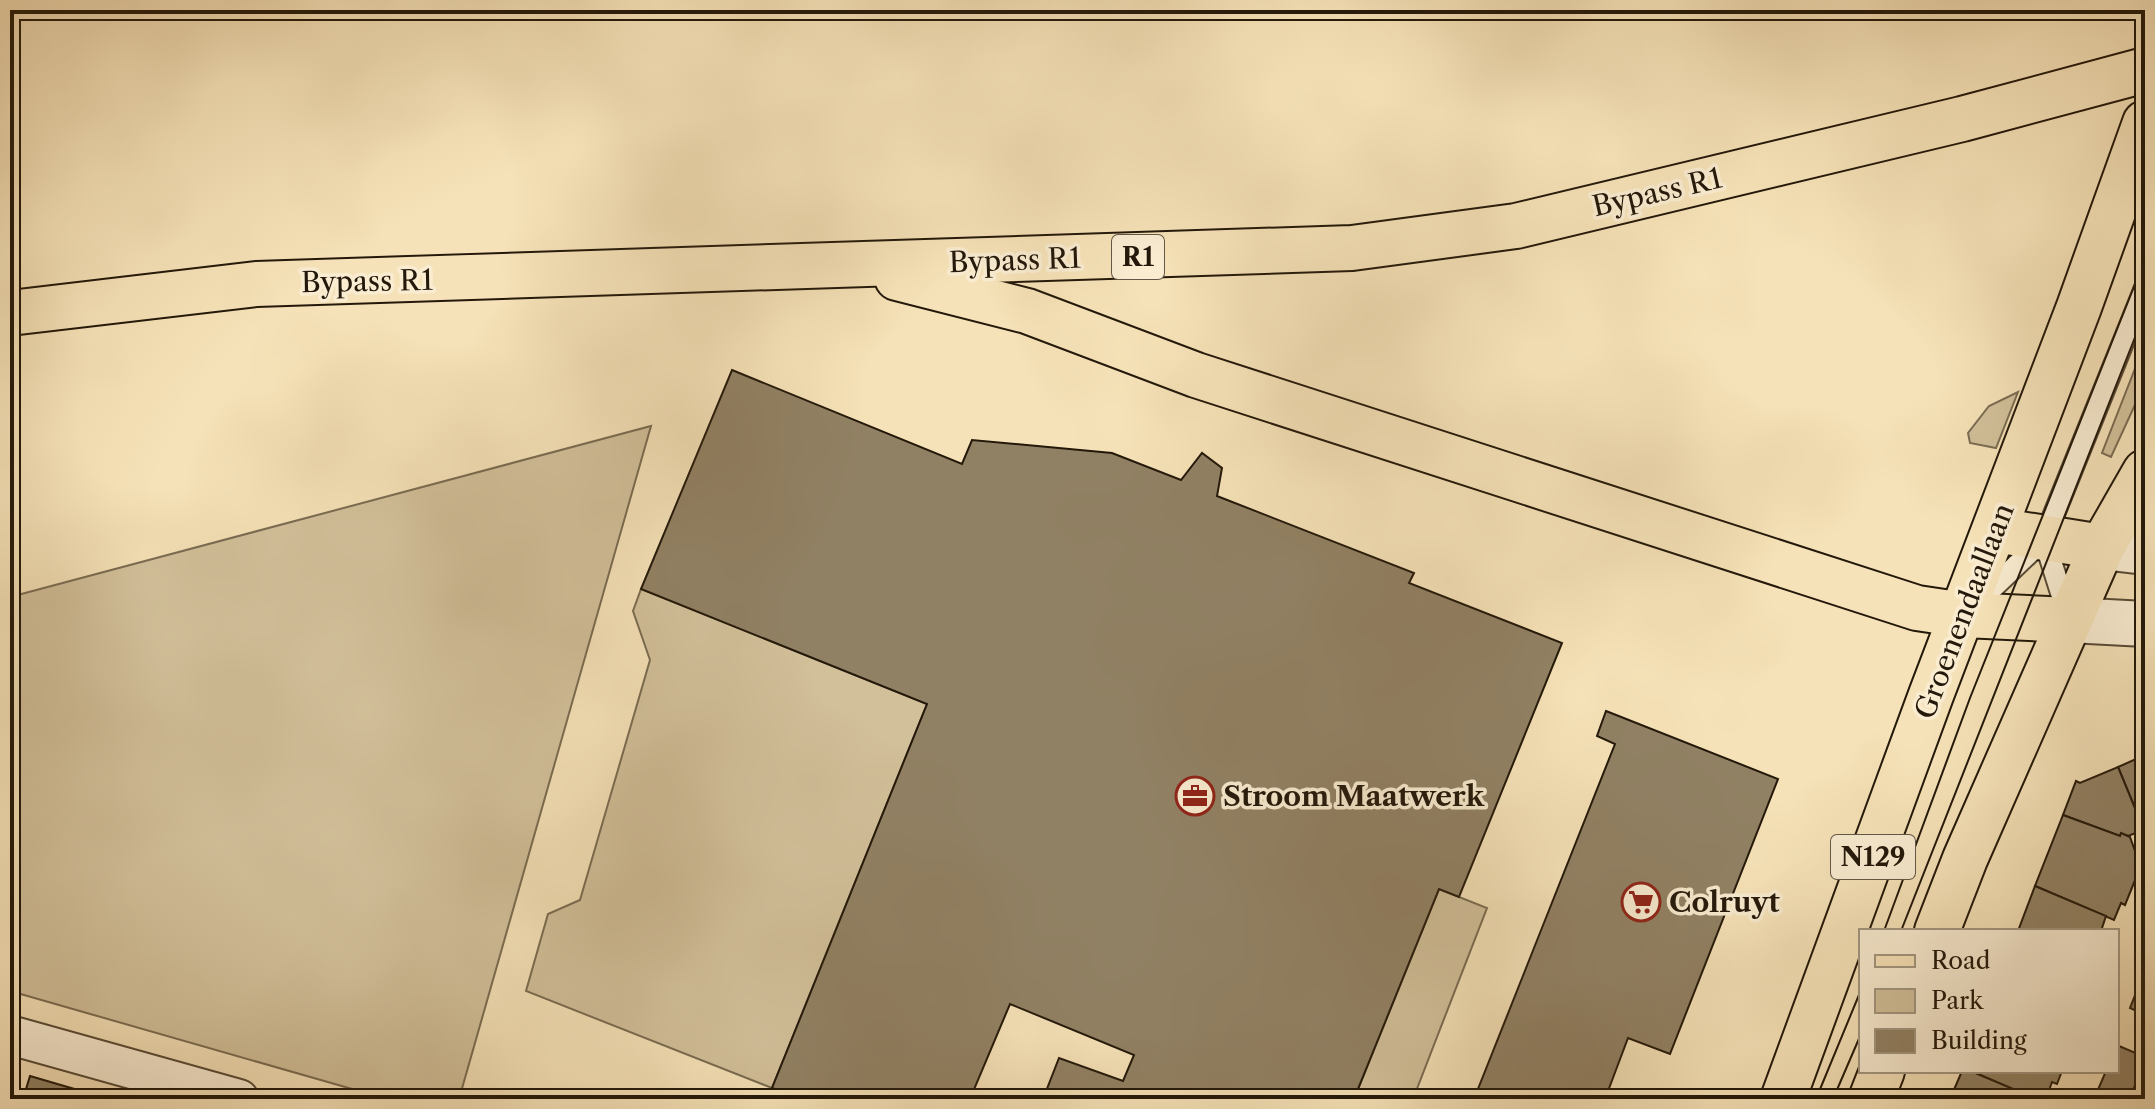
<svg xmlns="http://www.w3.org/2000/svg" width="2155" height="1109" viewBox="0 0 2155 1109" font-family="'Libre Caslon Text',serif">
<rect width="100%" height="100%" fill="#f6e2b8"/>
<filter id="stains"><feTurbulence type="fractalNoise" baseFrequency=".0025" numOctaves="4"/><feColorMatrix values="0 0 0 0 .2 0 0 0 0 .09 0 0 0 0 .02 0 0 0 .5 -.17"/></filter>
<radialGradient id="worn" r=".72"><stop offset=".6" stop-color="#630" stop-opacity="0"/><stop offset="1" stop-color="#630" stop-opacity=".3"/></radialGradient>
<g fill="#d2c09a" stroke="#7a6c52" stroke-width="2">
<polygon points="2145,343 2145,383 2111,457 2102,453"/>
<polygon points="2018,392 1996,448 1970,443 1968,433 1989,406"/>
<polygon points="651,426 459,1099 387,1099 10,991 10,597"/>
<polygon points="641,589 927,704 772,1088 526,991 548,914 580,900 650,660 633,611"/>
<polygon points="1439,889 1487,908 1413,1099 1354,1099"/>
</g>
<g fill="#918164" stroke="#23180a" stroke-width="2">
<polygon points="732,370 962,464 972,440 1112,453 1181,480 1202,453 1222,468 1217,496 1414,573 1409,583 1562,643 1459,897 1439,889 1354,1099 1043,1099 1059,1058 1123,1081 1134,1055 1010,1004 970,1099 801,1099 772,1088 927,704 641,589"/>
<polygon points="1606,711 1778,779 1670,1054 1628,1038 1605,1099 1503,1099 1478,1089 1615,744 1597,736"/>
<polygon points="2145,755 2145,830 2144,830 2118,767"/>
<polygon points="2118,767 2144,830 2128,836 2121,833 2120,836 2063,815 2076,781 2080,783"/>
<polygon points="2063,815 2120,836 2121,833 2130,837 2139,862 2142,863 2125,905 2121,903 2114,920 2035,886"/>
<polygon points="2035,886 2106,916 2101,931 2018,931"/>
<polygon points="2145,970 2145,1015 2130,1008"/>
<polygon points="2119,1046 2145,1057 2130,1099 2094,1099 2106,1071 2117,1071"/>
<polygon points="1962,1071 1971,1071 2037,1099 1950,1099"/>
<polygon points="1971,1071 2062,1071 2057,1084 2052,1082 2046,1099 2037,1099"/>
<polygon points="30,1076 95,1095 94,1099 23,1099"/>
</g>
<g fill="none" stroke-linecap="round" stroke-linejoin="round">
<g stroke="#584a36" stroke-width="24">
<g id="service">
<polyline points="2044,539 2068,615"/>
<polyline points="1979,601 2044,539 2145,288"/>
</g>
</g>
<g stroke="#584a36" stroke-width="42">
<polyline id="minor" points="10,1035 239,1099"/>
</g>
<g stroke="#584a36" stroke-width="48">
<g id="tertiary">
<polyline points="2102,547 2145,552"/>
<polyline points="2070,620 2145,624"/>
</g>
</g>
<g stroke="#23180a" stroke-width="48">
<g id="primary">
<polyline points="1995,530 2102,547"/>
<polyline points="1964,615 2070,620"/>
<polyline points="1937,931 1965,859 2102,547 2145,472"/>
<polyline points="1783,1099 1931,695 2079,307 2145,123"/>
<polyline points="1871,1099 1882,1071"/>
</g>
</g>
<g stroke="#23180a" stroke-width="48">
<g id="motorway">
<polyline points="897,278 1027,311 1196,375 1917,608 1964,615"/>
<polyline points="10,313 256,284 1352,248 1516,226 1962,119 2145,70"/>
</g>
</g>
<use href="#service" stroke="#f9ecd1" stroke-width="20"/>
<use href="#minor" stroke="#f9ecd1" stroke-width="38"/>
<use href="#tertiary" stroke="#f9ecd1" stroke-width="44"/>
<use href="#primary" stroke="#f6e2b8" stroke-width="44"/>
<use href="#motorway" stroke="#f6e2b8" stroke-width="44"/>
<g stroke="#23180a" stroke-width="2">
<polyline points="1884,931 1970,698 2145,259"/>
<polyline points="1901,931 2145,312"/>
<polyline points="1816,1099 1861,990"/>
<polyline points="1833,1099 1861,1034"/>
</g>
</g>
<defs>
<g id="office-ring" transform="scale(2)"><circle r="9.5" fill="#f9ecd1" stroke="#8f2418" stroke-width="1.5"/><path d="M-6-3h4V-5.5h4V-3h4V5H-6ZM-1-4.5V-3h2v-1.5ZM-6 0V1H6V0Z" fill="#8f2418"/></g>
<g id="supermarket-ring" transform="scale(2)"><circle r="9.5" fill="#f9ecd1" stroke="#8f2418" stroke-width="1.5"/><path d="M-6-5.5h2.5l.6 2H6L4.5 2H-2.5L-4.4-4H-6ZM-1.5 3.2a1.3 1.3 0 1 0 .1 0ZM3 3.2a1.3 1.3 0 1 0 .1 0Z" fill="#8f2418"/></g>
</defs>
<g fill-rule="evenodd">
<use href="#office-ring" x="1195" y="796"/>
<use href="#supermarket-ring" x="1641" y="902"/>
</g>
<g text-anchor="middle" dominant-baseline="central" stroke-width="7" stroke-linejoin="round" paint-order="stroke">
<g fill="#f9ecd1" stroke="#635846" stroke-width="2">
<rect x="1112" y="235" width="52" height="44" rx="6"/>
<rect x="1831" y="835" width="84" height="44" rx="6"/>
</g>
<g font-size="26" font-weight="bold" fill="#23180a">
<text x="1138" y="257">R1</text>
<text x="1873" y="857">N129</text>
</g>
<g font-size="28" fill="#23180a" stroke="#f9ecd1">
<text transform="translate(1657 192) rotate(-13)">Bypass R1</text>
<text transform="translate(1015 260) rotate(-2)">Bypass R1</text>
<text transform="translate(367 281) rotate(-1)">Bypass R1</text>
<text transform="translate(1964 611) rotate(-69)">Groenendaallaan</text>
</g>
<g font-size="28" font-weight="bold" fill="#23180a" stroke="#f9ecd1" text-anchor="start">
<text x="1223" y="796">Stroom Maatwerk</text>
<text x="1669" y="902">Colruyt</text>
</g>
</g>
<rect width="2155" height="1109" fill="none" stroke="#f6e2b8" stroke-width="40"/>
<rect x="12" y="12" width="2131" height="1085" fill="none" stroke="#23180a" stroke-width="4"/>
<rect x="20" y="20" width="2115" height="1069" fill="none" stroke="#23180a" stroke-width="2"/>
<rect x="1859" y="929" width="260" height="144" fill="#f9ecd1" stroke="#a39781" stroke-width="2"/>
<rect x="1875" y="955" width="40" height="12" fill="#f6e2b8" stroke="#a39781" stroke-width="2"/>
<text x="1931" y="969" font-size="24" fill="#23180a">Road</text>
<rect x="1875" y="989" width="40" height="24" fill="#d2c09a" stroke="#a39781" stroke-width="2"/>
<text x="1931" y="1009" font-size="24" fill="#23180a">Park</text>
<rect x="1875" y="1029" width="40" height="24" fill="#918164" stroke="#a39781" stroke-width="2"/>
<text x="1931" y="1049" font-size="24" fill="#23180a">Building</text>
<rect width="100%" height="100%" filter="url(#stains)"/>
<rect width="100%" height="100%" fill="url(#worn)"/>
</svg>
